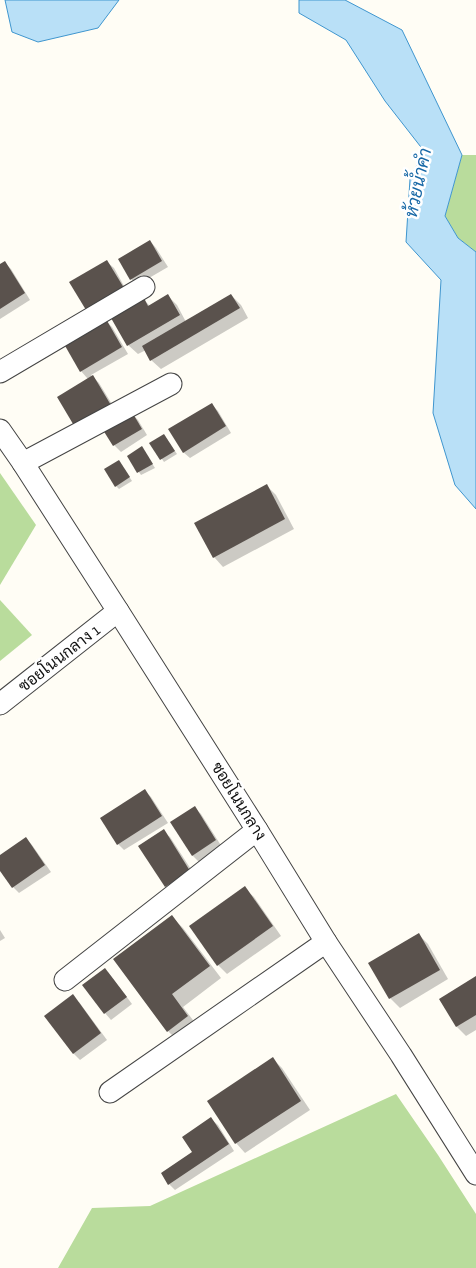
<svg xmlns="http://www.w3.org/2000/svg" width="476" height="1268" viewBox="0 0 476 1268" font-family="'Zilla Slab',Sarabun,serif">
<rect width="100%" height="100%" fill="#fffdf5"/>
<g fill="#b9dc9c">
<polygon points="462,155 476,155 476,252 458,238 445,216"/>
<polygon points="0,473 36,525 0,585"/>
<polygon points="0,600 32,635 0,661"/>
<polygon points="396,1094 438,1155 476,1214 476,1268 58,1268 92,1208 150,1206"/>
</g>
<g fill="#b9e0f7" stroke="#3f96cf">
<polygon points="5,0 119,0 98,28 38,42 12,32"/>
<polygon points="299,0 345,0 402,30 462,155 445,216 458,238 476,252 476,509 455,485 433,413 441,280 406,242 410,179 424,151 385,101 346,40 299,13"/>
</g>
<g fill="#0003">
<polygon points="150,241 156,248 168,267 137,285 131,279"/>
<polygon points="107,262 114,268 129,295 93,316"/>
<polygon points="5,263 11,269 30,300 0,319 0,265"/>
<polygon points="231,295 241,305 248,318 161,369 151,360 146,350 138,354 128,345 144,300 150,306 168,296 177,305 186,322"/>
<polygon points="106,321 112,327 128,354 91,375 99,383 118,414 81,371 66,345"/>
<polygon points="211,404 218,411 231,433 190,458 183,452"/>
<polygon points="132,414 138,420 147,435 121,452 114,445 105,430"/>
<polygon points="164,435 177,454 164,462 151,443"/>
<polygon points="144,451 155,468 141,475 128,456"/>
<polygon points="119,461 132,481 119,489 116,486"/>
<polygon points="267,486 276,495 294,529 223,567 214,557"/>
<polygon points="145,791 151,797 168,823 124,850 118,844"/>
<polygon points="195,808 201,814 222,847 199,862 193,856 172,823"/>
<polygon points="163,831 170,837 196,877 172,893 166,886"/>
<polygon points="26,838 32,845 51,872 19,893 13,887 0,869 0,856"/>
<polygon points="244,888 254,897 281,936 227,974 218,965 191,927"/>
<polygon points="172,917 183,928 221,978 183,1007 199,1028 180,1043 168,1031"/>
<polygon points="0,930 5,938 0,941"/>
<polygon points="419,935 428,944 448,979 400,1008 390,998 370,964"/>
<polygon points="105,970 111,976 132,1004 111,1020 105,1013 84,985"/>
<polygon points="476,978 476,1030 466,1036 457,1027 440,1000"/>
<polygon points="79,1002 107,1040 80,1060 74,1054 46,1016"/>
<polygon points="273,1059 282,1068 310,1110 245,1153 236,1143 208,1101"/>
<polygon points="211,1119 218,1125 234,1151 175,1190 169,1184 194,1152"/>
</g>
<g fill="#5a524d">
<polygon points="150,240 162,261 130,280 118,259"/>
<polygon points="107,260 124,288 86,310 69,282"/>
<polygon points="5,261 25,293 0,309 0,264"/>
<polygon points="168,294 180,315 127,346 111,318 144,298 148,306"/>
<polygon points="231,294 240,308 150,361 142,346"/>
<polygon points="106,319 122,347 80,372 64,344"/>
<polygon points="93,375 112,407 76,429 57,397"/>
<polygon points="212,403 226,426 183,453 168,429"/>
<polygon points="132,412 142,429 113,446 103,430"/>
<polygon points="164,434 175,451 160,460 149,443"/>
<polygon points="142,446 153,464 137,473 127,456"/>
<polygon points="119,460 130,477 115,487 104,469"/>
<polygon points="267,484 285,519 213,558 194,523"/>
<polygon points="145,789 162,816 117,845 100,818"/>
<polygon points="195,806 216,840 192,856 170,822"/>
<polygon points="164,829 190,871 165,887 138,846"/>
<polygon points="26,837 45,865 12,888 0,871 0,855"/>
<polygon points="245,886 273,926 217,966 189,926"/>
<polygon points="172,915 210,966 172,994 188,1016 167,1032 113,959"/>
<polygon points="419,933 440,970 389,999 368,963"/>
<polygon points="105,968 127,997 104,1014 82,985"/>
<polygon points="476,976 476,1015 456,1027 439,999"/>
<polygon points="73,994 101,1033 73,1054 44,1016"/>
<polygon points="273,1057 301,1101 235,1144 207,1101"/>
<polygon points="211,1117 229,1144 168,1185 161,1173 192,1152 182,1137"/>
</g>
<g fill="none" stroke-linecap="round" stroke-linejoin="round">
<g stroke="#444" stroke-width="23">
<g id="minor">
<polyline points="0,372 144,287"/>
<polyline points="0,430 23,463 118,611 257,830 326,942 401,1055 476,1174"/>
<polyline points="23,463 171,384"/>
<polyline points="0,704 118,611"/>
<polyline points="65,980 257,830"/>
<polyline points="110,1092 326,942"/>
</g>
</g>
<use href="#minor" stroke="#fff" stroke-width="21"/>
</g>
<g text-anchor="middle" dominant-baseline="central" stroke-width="5" stroke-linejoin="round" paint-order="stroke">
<g font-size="16" fill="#111" stroke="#fff">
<text transform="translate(59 658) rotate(-38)">ซอยโนนกลาง 1</text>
<text transform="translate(239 801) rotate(58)">ซอยโนนกลาง</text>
</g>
<g font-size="18" font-style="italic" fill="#1768a6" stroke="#fff">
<text transform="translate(418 183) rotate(-78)">ห้วยน้ำคำ</text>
</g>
</g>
</svg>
